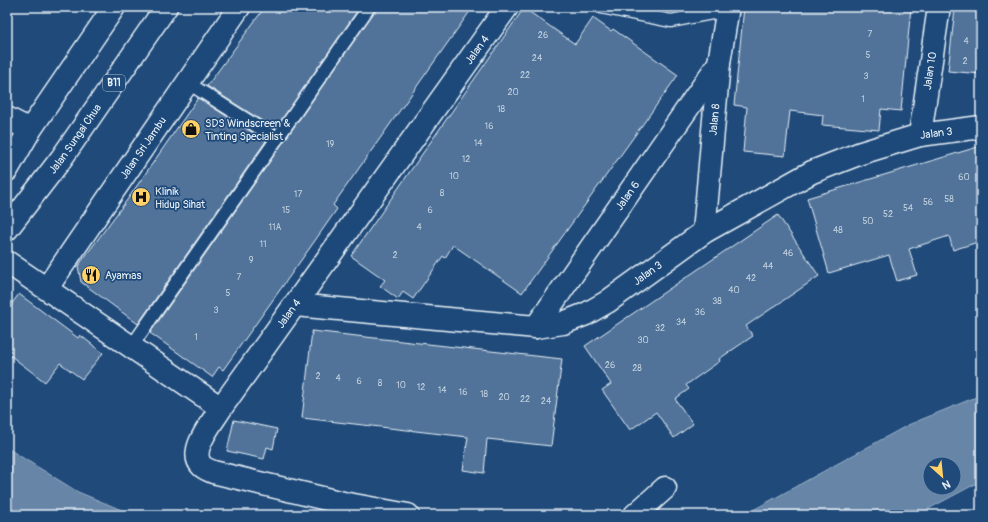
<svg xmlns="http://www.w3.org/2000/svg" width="988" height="522" viewBox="0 0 988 522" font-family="Pangolin,sans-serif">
<rect width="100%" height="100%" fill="#1f4a7a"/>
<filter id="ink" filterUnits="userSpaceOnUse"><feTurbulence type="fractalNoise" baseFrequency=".025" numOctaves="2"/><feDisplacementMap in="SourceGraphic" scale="8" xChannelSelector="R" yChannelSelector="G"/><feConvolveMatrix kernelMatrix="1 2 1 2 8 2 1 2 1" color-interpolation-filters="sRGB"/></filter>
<g filter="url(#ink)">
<g fill="#6685a7" stroke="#9ab0c7" fill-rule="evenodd">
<path d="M981,395V481L917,515H744L908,425ZM930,464H954V488H930Z"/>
<polygon points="7,448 78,492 134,515 7,515"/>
</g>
<g fill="#517399" stroke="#e8f1f8">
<polygon points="265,7 360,7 275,129 207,86"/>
<polygon points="376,7 473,7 333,205 337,209 314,242 223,370 219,367 212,377 150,333 375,11"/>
<polygon points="744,7 911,7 901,111 881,109 879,130 822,125 823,115 790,111 785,156 743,152 747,107 734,105"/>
<polygon points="524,8 575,44 593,18 611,31 613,29 678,75 522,293 453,245 445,258 443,256 413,299 403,292 398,299 380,286 385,280 351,256"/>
<polygon points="955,8 981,11 981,74 948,71"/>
<polygon points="198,98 266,141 138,324 81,282 78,266 127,200"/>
<polygon points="981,146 981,241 953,250 949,236 909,249 917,275 897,281 889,255 829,273 807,198"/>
<polygon points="778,215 819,276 746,326 753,336 719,359 720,361 686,385 689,389 675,399 693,424 674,438 656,412 630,430 602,390 611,384 585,346"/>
<polygon points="19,294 78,338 80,335 103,353 82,379 60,363 45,382 7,353 7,310"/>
<polygon points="312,331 562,359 551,446 487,439 484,473 463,470 468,437 302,418"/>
<polygon points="234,420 277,429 273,449 267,447 264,459 227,451"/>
</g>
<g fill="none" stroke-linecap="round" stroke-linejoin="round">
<g stroke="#e8f1f8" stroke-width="15">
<g id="service">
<polyline points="601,7 671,21 728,10"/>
<polyline points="188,83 277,139"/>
<polyline points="131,347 369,7"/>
</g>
</g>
<g stroke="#e8f1f8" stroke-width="25">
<g id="minor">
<polyline points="7,118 30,130"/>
<path id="s1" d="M920,135L939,7"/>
<polyline points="7,170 30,130 114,7"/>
<path id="s2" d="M704,232L719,63L728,7"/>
<polyline points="7,262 221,408"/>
<path id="s3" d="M47,288L239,7"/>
<path id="s4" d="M295,305L536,327L563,323L586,314L607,302L704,232L812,172L861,153L920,135L981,127"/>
<path id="s5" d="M536,327L719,63"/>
<path id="s6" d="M408,515L343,503L213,472C209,470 205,469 202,466C187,451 213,422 221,408L507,7"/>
<polyline points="635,515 665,488"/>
</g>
</g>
<g stroke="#e8f1f8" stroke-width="25">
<g id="primary">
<path id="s7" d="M7,229L61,159L166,7"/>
</g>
</g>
<use href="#service" stroke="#1f4a7a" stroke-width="12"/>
<use href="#minor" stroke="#1f4a7a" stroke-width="22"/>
<use href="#primary" stroke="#1f4a7a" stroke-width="22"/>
</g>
</g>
<defs>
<g id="shop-disc" transform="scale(1)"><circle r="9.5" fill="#ffd166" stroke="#1f4a7a"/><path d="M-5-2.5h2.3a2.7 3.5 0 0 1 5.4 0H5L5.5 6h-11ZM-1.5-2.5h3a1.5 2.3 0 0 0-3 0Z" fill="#111"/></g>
<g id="hospital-disc" transform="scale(1)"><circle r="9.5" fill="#ffd166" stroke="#1f4a7a"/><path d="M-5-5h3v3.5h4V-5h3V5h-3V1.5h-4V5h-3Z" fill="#111"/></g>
<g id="restaurant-disc" transform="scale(1)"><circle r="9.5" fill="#ffd166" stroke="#1f4a7a"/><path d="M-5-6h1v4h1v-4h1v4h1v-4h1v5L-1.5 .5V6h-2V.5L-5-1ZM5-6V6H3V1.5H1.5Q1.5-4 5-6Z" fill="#111"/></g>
</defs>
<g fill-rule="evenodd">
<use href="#shop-disc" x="191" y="129"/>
<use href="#hospital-disc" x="141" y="197"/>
<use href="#restaurant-disc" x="91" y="275"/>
</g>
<g text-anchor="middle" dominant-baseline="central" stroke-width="3.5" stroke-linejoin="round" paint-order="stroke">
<g font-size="9" fill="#c2d2e0">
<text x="870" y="34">7</text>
<text x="543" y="35">26</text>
<text x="966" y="41">4</text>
<text x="868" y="55">5</text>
<text x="537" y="58">24</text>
<text x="965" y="61">2</text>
<text x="525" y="75">22</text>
<text x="866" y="76">3</text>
<text x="513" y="92">20</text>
<text x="863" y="99">1</text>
<text x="501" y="109">18</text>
<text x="489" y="126">16</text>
<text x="478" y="143">14</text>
<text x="330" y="144">19</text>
<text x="466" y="159">12</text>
<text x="454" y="176">10</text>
<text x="964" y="177">60</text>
<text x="442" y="193">8</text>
<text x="298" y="194">17</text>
<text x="949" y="199">58</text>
<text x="928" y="202">56</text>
<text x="908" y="208">54</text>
<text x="286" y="210">15</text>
<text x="430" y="210">6</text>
<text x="888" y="214">52</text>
<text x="868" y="221">50</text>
<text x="275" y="227">11A</text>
<text x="419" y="227">4</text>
<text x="838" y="230">48</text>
<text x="263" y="244">11</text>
<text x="788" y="253">46</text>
<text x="395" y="255">2</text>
<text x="251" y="260">9</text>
<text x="768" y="266">44</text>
<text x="239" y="277">7</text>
<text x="751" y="278">42</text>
<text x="734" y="290">40</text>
<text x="228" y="293">5</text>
<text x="717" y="301">38</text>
<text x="216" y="310">3</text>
<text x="700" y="312">36</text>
<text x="681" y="322">34</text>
<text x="660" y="328">32</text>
<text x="196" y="337">1</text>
<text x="643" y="340">30</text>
<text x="610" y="365">26</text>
<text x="637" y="368">28</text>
<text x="318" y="376">2</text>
<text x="338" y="378">4</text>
<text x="359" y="381">6</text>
<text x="380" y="383">8</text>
<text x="401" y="385">10</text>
<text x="421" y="387">12</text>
<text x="442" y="390">14</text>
<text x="463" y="392">16</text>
<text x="484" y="394">18</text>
<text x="504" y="397">20</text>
<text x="525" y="399">22</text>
<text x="546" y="401">24</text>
</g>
<rect fill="#1f4a7a" stroke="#acbfd2" stroke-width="1" x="103" y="75" width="22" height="16" rx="3"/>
<g font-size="10" font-weight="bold" fill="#e8f1f8">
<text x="114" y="83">B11</text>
</g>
<g font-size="11" fill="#e8f1f8" stroke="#1f4a7a">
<text stroke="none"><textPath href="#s6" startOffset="718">Jalan 4</textPath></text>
<text stroke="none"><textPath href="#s1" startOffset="65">Jalan 10</textPath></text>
<text stroke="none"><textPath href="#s2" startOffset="113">Jalan 8</textPath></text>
<text stroke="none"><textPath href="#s4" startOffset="692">Jalan 3</textPath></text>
<text stroke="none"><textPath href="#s7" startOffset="113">Jalan Sungai Chua</textPath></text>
<text stroke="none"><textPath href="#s3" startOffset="170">Jalan Sri Jambu</textPath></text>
<text stroke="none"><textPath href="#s5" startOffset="160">Jalan 6</textPath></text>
<text stroke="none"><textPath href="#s4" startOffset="368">Jalan 3</textPath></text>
<text stroke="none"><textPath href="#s6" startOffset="394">Jalan 4</textPath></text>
</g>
<g font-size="11" fill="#e8f1f8" stroke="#1f4a7a" text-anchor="start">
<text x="205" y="123">SDS Windscreen &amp;<tspan x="205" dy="13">Tinting Specialist</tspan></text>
<text x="155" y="191">Klinik<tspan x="155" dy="13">Hidup Sihat</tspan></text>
<text x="105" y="275">Ayamas</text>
</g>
</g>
<rect width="988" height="522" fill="none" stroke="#1f4a7a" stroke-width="24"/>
<rect x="12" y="12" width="964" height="498" fill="none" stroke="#e8f1f8" stroke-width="1.5" filter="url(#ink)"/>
<g transform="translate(942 476) rotate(153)"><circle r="19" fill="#1f4a7a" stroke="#6f8dac"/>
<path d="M0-3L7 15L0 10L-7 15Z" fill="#ffd166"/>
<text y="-6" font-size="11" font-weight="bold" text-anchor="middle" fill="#e8f1f8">N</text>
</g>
</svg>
